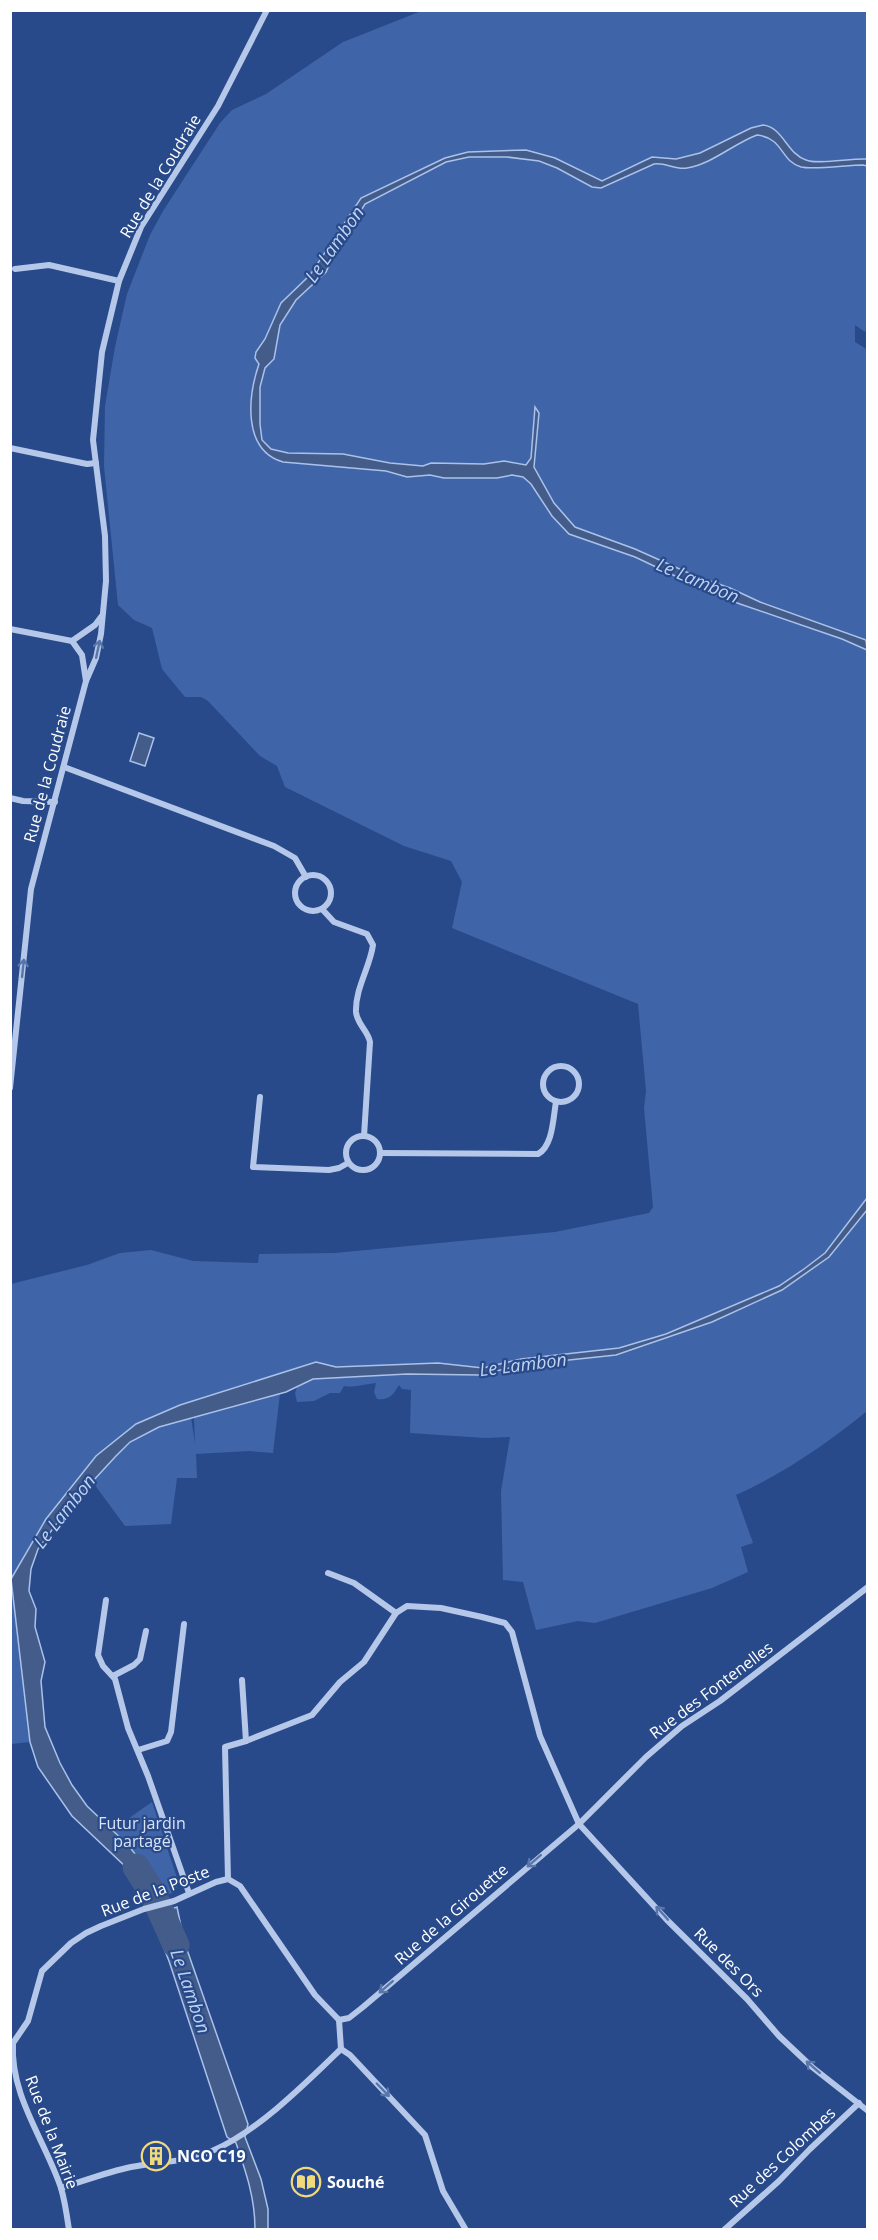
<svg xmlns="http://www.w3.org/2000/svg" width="878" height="2240" viewBox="0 0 878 2240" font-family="'Open Sans',sans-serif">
<rect width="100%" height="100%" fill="#284a8a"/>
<g fill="#3f65a8">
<polygon points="424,10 867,11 867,159 808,161 798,156 778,132 751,128 700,153 676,159 652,157 602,181 526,150 445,158 361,198 310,275 281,303 265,339 256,352 259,364 253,382 258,443 283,462 386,471 407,477 430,475 444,478 497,478 512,475 523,477 531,484 552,516 569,534 635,557 707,591 740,604 842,639 867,650 867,1198 824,1253 804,1269 779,1286 666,1334 619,1348 521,1359 483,1368 438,1363 336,1367 316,1362 180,1405 136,1424 96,1456 46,1519 11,1578 30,1742 11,1744 11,1284 87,1265 120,1253 151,1250 193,1261 258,1263 259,1254 335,1253 555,1232 649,1213 653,1207 644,1108 646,1091 638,1004 452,928 462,882 451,861 404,846 285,787 277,766 260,756 208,701 201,697 185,697 162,669 152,628 134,620 118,605 104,466 105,406 115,347 127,294 150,235 163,211 220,123 232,110 266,94 343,42"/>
<path d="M757,135C775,137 781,149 791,162L867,166V328L865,332L855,325V342L868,350L867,641L760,602L730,588L693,575L635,549L575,527L554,503L534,467L539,413L535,409L531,458L527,465L504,461L484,465L431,463L423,466L288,453L271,449L262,440L260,424V387L265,368L274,359L280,325L296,300L326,272L335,252L365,204L446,162L469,157H507L539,161L557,168L592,187L654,164L662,163L673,167Z"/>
<path d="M867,1210V1411C828,1443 783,1474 736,1495L753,1543L741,1547L748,1572L712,1588L595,1623L578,1621L536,1630L523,1582L503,1580L501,1491L510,1437L485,1438L410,1433L411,1390L402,1389L399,1385C393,1395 390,1400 377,1399L374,1392L376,1383C364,1384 355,1388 344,1386L340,1393H330L314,1401L297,1402L295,1393L297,1387L313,1379L407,1374L479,1375L522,1365L616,1355L712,1322L782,1290L829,1257Z"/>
<polygon points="280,1393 273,1453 249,1451 196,1454 197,1478 177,1478 171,1524 125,1526 92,1481 130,1442 159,1427 191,1417 195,1444 194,1417"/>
<path d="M152,1802L178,1881C177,1891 173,1894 163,1896C154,1871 131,1848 112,1830Z"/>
</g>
<g fill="#445c8a" stroke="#aac2ea" stroke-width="1.5">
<path d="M763,125C783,127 787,154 806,160C818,165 851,158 867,159V166L863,165C848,165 814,170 801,167C780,161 784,138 757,135C733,144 712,164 687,168C675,170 665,162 654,164L601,188L592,187L557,168L539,161L507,157H469L446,162L365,204L335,252L326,272L296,300L280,325L274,359L265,368L260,387V424L262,440L271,449L288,453L343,454L390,463L423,466L431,463L484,464L504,461L526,465L531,458L535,407L539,413L534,467L554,503L575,527L635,549L693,575L730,588L760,602L866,640L867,650L842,639L740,604L707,591L635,557L569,534L552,516L531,484L523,477L512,475L497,478H444L430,475L407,477L386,471L283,462C242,450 248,396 259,364L255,358L256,352L265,339L281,303L310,275L361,198L445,158L468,152L526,150L555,158L602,181L652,157L676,159L700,153L751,128Z"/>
<polygon points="139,733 154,738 145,766 130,761"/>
<polygon points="867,1198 867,1210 829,1257 782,1290 712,1322 616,1355 522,1365 479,1375 407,1374 313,1379 286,1392 159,1427 130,1442 116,1456 68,1508 38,1549 31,1569 29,1591 36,1609 35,1627 45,1662 41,1681 45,1727 60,1763 72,1785 87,1806 129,1846 160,1887 163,1896 146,1902 129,1870 72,1816 38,1767 30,1742 11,1579 46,1519 96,1456 136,1424 180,1405 316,1362 336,1367 438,1363 483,1368 521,1359 619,1348 666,1334 779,1286 804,1269 825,1253"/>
<path d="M177,1907L184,1941L248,2124L245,2137L261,2179L268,2209V2229H255C255,2198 246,2172 236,2143L227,2137L169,1961L151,1916Z"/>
</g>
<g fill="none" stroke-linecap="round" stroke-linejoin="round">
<polyline stroke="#445c8a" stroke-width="27" points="136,1867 152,1892 176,1945"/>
<g stroke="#b5c8e9" stroke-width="6">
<polyline points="15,269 49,265 119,281"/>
<polyline points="10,448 87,464 96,463"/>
<polyline points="10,629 72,641"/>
<polyline points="72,641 82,655 86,681"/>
<polyline points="72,641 95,625 101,617"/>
<polyline points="64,767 274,846 295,858 306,877"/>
<polyline points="10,798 23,801 55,802"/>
<circle cx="313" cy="893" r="18"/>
<path d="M322,909L334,922L367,934L373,945C370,967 355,989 356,1012C357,1024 368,1031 370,1042L364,1136"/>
<circle cx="561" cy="1084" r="18"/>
<polyline points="10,1088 31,889 86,681 96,658 101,634 106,581 105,536 93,440 102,352 119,281 141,227 218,106 267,10"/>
<polyline points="260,1097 253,1167 329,1170 339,1168 348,1163"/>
<circle cx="363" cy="1153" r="17"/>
<path d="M380,1153L538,1154C553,1146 553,1118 556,1102"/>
<polyline points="328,1573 354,1583 396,1613"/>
<polyline points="106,1600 98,1655 103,1666 115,1679 128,1728 148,1776 189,1893"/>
<polyline points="113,1676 134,1665 140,1659 146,1631"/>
<polyline points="242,1680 246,1741"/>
<polyline points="138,1750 167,1741 171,1732 184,1624"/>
<polyline points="228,1879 225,1747 246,1741 312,1715 340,1682 364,1662 396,1613 407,1606 441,1608 482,1617 505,1623 512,1632 540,1736 579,1824 667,1920 747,1999 779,2036 812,2067 868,2111"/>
<polyline points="339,2020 349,2018 363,2007 579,1824 646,1757 682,1726 720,1701 868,1587"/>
<polyline points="339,2020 341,2049"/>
<polyline points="13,2043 28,2021 42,1971 71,1943 86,1933 101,1926 144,1909 174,1901 216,1882 228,1879 240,1886 315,1995 339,2020"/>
<path d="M13,2043C10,2096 45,2140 61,2188C65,2201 67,2216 69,2230"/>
<polyline points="341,2049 350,2055 425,2135 443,2191 466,2230"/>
<path d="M61,2188C84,2181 107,2172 131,2167C158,2162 186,2162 212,2151C257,2132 306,2083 341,2049"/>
<polyline points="724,2230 779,2181 810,2149 859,2103"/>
</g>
</g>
<defs><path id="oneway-shaft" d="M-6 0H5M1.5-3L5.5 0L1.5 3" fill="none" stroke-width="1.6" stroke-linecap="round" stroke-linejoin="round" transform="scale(1.5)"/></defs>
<g stroke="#5976ab">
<use href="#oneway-shaft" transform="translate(98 649) rotate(-78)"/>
<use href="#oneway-shaft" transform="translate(23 968) rotate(-84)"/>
<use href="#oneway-shaft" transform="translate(534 1861) rotate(139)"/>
<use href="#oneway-shaft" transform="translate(662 1913) rotate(-132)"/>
<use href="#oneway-shaft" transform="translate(386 1987) rotate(139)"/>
<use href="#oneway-shaft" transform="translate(813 2067) rotate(-139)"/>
<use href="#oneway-shaft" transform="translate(383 2090) rotate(46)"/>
</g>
<defs>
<g id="building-ring" transform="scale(1.5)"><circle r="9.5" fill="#284a8a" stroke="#f1da7b" stroke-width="1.5"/><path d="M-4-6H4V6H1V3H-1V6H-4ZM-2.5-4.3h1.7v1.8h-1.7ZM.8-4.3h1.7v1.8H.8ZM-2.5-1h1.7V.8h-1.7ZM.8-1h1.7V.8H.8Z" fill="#f1da7b"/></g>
<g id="library-ring" transform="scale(1.5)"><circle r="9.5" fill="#284a8a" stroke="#f1da7b" stroke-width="1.5"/><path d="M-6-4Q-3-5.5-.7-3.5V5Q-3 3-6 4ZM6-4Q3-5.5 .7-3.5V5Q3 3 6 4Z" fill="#f1da7b"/></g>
</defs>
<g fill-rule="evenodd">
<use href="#building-ring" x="156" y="2156"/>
<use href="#library-ring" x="306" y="2182"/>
</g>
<g text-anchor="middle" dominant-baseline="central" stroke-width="4.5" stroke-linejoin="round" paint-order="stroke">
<g font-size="16" fill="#fff" stroke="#284a8a">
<text transform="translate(160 176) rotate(-59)">Rue de la Coudraie</text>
<text transform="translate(47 774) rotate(-75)">Rue de la Coudraie</text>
<text transform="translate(711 1690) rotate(-37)">Rue des Fontenelles</text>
<text transform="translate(155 1891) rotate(-21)">Rue de la Poste</text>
<text transform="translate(451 1914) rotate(-41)">Rue de la Girouette</text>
<text transform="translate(729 1962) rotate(45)">Rue des Ors</text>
<text transform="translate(52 2132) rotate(69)">Rue de la Mairie</text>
<text transform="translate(782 2157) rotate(-43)">Rue des Colombes</text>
</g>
<g font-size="16" fill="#d9e4f7" stroke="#284a8a">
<text x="142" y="1823">Futur jardin<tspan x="142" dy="18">partagé</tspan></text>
</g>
<g font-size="16" font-weight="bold" fill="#fff" stroke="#284a8a" text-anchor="start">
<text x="177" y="2156">NCO C19</text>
<text x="327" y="2182">Souché</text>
</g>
<g font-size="18" font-style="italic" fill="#c1d3f0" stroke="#284a8a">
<text transform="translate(334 244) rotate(-55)">Le Lambon</text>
<text transform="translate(698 580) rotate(23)">Le Lambon</text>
<text transform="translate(523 1364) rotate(-7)">Le Lambon</text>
<text transform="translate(64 1511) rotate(-52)">Le Lambon</text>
<text transform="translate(191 1991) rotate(71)">Le Lambon</text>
</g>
</g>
<rect width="878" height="2240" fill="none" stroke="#ffffff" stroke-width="24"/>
</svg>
